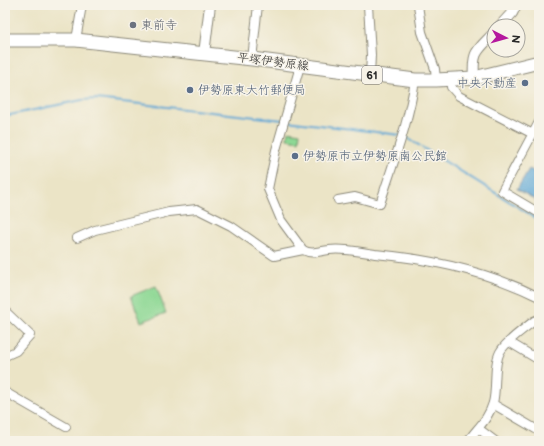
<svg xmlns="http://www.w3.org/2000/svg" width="544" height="446" viewBox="0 0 544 446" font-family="'Balsamiq Sans','Klee One',sans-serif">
<rect width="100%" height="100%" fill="#f7f3e8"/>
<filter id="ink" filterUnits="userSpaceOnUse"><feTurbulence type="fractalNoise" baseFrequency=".025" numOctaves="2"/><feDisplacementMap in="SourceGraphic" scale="8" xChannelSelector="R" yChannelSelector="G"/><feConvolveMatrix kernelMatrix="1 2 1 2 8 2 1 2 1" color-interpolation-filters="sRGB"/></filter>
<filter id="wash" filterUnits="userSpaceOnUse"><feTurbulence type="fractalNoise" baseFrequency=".012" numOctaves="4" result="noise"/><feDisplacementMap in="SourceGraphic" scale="16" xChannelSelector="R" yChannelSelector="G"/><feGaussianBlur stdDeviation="0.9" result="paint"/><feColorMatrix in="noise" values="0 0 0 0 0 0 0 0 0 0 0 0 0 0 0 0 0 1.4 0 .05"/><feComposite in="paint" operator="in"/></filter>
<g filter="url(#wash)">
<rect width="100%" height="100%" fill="#ebe4c6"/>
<g fill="#8ed894" stroke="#5c8260">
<polygon points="288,131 300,133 299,141 287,139"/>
<polygon points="156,286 166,313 141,322 131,296"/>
</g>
<polygon fill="#5ea8d6" stroke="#446a80" points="538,168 539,169 539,202 517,189 529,169 535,172"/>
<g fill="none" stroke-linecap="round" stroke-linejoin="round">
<g stroke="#5ea8d6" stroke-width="2">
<polyline points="5,116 82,100 96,99 283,120"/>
<polyline points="287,121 400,135"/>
<polyline points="404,136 539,220"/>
</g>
</g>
</g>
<g filter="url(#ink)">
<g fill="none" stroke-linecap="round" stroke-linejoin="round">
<g stroke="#8b8878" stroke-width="10">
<g id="minor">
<polyline points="368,5 371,55 370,75"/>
<polyline points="418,5 422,32 435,69 436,80"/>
<polyline points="76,40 82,5"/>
<polyline points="252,59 258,5"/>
<path d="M300,66L276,150L268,189L281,220L303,250C312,255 319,251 329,250C343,248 361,252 375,254C430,259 489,272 539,297"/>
<polyline points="451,80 451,87 459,96 533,134"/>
<polyline points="539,122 502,191 539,213"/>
<path d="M338,200L355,197L380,204C393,163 409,122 415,80"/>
<polyline points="77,238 95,230 169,212 197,209 231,226 274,256 303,250"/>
<polyline points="5,311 30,335 16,351 5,356"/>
<polyline points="509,342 539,360"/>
<polyline points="5,392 66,427"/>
<polyline points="493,404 539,431"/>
<polyline points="479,429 495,441"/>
<path d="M468,441C477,428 488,420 493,403C497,388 493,365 500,352C506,341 524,329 534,321L539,319"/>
</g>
</g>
<g stroke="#8b8878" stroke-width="12">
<g id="tertiary">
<polyline points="500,26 512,13 516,5"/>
<polyline points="204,54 210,5"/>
<path d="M474,78C472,51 477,51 494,33"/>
</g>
</g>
<g stroke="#8b8878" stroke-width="15">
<polyline id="primary" points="5,40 76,40 252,59 415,80 436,80 474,78 539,62"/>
</g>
<use href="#minor" stroke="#fff" stroke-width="8"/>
<use href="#tertiary" stroke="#fff" stroke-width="10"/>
<use href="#primary" stroke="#fff" stroke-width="13"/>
</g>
</g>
<circle fill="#6b7280" stroke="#f7f3e8" stroke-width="1.5" cx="133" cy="25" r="4"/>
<g fill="#5c6f8a" stroke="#f7f3e8" stroke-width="1.5">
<circle cx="525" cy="83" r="4"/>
<circle cx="190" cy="90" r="4"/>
<circle cx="295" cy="156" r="4"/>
</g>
<g text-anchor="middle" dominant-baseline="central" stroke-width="3" stroke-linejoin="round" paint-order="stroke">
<rect fill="#f7f3e8" stroke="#686764" stroke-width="1" x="362" y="66" width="20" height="18" rx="3"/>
<g font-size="11" font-weight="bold" fill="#2b2b2b">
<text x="372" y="75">61</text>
</g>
<g font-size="12" fill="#5b616d" stroke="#f7f3e8" text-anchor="start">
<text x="141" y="25">東前寺</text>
</g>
<g font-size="12" fill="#2b2b2b" stroke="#f7f3e8">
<text transform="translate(273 62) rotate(7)">平塚伊勢原線</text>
</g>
<g font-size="12" fill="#4e5e75" stroke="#f7f3e8" text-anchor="start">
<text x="517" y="83" text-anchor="end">中央不動産</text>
<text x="198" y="90">伊勢原東大竹郵便局</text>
<text x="303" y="156">伊勢原市立伊勢原南公民館</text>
</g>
</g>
<rect width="544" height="446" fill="none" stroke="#f7f3e8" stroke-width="20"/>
<g transform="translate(506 38) rotate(96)"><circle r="19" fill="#f7f3e8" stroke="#a5a39c"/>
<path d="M0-3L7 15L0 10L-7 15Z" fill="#b5179e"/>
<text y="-6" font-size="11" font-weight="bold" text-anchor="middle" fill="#2b2b2b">N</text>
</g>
</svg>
